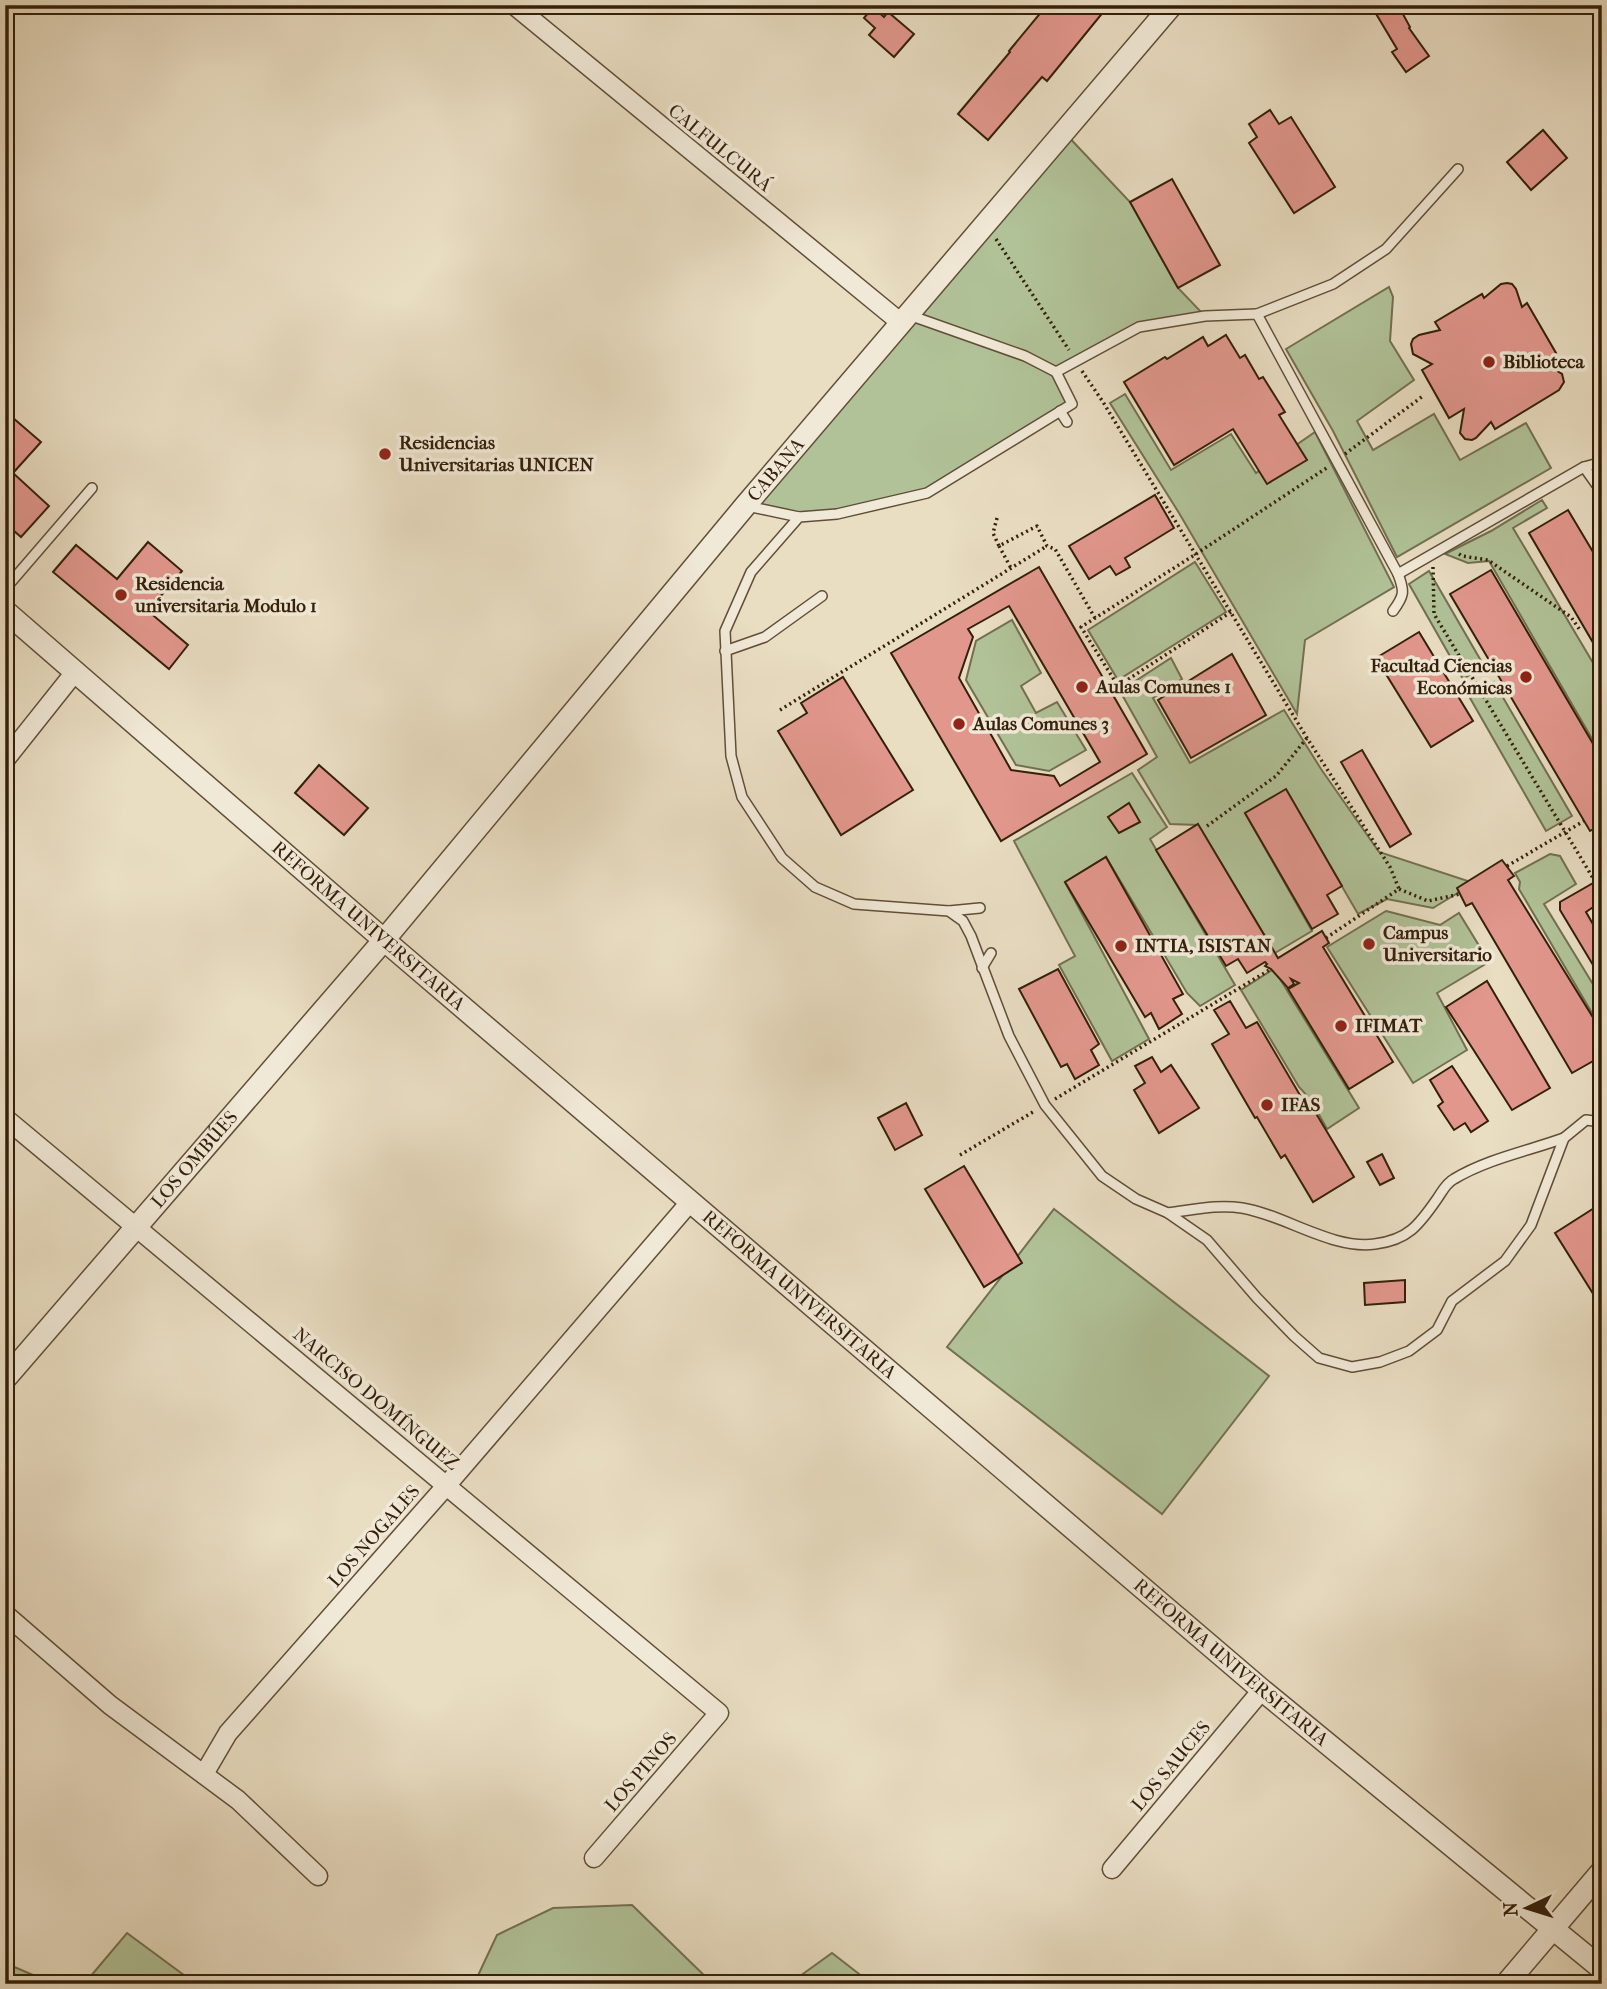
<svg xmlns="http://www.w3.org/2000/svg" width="1607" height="1989" viewBox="0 0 1607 1989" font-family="'IM FELL French Canon',serif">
<rect width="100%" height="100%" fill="#e9ddc2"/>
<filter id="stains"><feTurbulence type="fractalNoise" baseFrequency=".00286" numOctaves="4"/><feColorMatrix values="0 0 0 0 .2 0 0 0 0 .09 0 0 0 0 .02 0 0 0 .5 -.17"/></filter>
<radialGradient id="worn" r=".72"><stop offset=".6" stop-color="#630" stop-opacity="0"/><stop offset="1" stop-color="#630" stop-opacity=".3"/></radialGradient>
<g fill="#b1c298" stroke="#727051" stroke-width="2">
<polygon points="1064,132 1130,202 1178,288 1205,316 1139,328 1056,372 933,325 1055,373 1072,404 927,493 799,517 745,506"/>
<polygon points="1389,287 1393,297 1390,341 1414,380 1357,421 1373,450 1434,414 1460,460 1526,423 1551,468 1397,557 1333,431 1286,349"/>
<polygon points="1125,394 1171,470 1231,434 1256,473 1315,432 1394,587 1305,640 1297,714 1179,513 1110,403"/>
<polygon points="1542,500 1547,508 1513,528 1602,678 1602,756 1489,561 1468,563 1445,554 1491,531"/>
<polygon points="1195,562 1226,612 1118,680 1088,630"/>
<polygon points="1429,571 1484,666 1463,679 1409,584"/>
<polygon points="1012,620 1041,673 1021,686 1036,713 1057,702 1086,750 1049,771 1016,765 966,680 976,641"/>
<polygon points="1171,658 1182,679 1153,698 1190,763 1284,710 1321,769 1379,852 1474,883 1433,908 1387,899 1358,914 1286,790 1245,813 1312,931 1275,953 1198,825 1170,824 1138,770 1157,757 1120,691"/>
<polygon points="1494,682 1572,816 1546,831 1470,698"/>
<polygon points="1132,773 1167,827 1150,839 1235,985 1200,1006 1187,993 1106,857 1065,882 1149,1039 1112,1061 1059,965 1075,956 1014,841"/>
<polygon points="1550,854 1560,856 1576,884 1544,904 1602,999 1602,1030 1519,889 1520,882 1515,873"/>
<polygon points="1386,911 1440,925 1459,913 1489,962 1437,993 1467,1050 1413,1083 1327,947"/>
<polygon points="1272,970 1277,974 1359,1108 1327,1129 1311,1100 1299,1087 1241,990"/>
<polygon points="1054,1209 1269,1376 1162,1514 947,1347"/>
<polygon points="632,1905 713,1984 474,1984 497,1935 553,1908"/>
<polygon points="127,1933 196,1984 84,1984"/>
<polygon points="832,1953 872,1984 789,1984"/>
<polygon points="5,1963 54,1984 5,1984"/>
</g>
<g fill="#e2978d" stroke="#341f0a" stroke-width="2" fill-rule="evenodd">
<polygon points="1047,5 1109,5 1047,81 1042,77 988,140 958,114 1010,52 1009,51"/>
<polygon points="1387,5 1398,5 1410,27 1409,28 1429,56 1406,72 1392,52 1397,49 1375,12"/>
<polygon points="873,7 884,17 888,12 914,34 894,57 869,35 875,28 864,18"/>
<polygon points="1270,110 1279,124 1291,117 1335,187 1294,213 1249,143 1257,137 1249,124"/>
<polygon points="1543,130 1567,158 1531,190 1507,162"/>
<polygon points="1172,179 1220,265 1178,288 1130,202"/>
<polygon points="1507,283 1512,284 1516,289 1522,307 1527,303 1556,353 1542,362 1562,374 1564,382 1559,390 1495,429 1491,422 1476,438 1472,440 1465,439 1460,433 1464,409 1449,418 1422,370 1432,364 1413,354 1411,344 1413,339 1419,335 1440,330 1435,322 1482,294 1484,298 1501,284"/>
<polygon points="1226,335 1240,358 1245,355 1259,379 1263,377 1285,412 1279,415 1307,460 1267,484 1233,429 1174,465 1124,382 1165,357 1167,359 1203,337 1208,346"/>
<polygon points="5,411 41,442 13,473 49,506 21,537 5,523"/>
<polygon points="1155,495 1174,528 1125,558 1130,567 1116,575 1110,566 1089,579 1069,546"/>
<polygon points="1568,510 1602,567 1602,658 1529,533"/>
<polygon points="148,542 182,571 148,611 188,645 169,669 53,572 76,545 117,579"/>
<path d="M1039,567L1147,754L1001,841L891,653ZM1009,606L1100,762L1060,786L1054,776L1011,770L959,678L973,637L968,629Z"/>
<polygon points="1491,570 1602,759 1602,824 1590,831 1450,594"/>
<polygon points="1419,632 1473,721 1431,747 1376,658"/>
<polygon points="1232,654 1266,715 1191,758 1158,700"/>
<polygon points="843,677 913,790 841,835 778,731 807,713 801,703"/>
<polygon points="1362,750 1411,834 1390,847 1341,762"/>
<polygon points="319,765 368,808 344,835 295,793"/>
<polygon points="1286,789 1342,886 1327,895 1338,914 1312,929 1245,813"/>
<polygon points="1129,803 1140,822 1119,833 1108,817"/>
<polygon points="1198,824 1278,958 1322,931 1329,943 1323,947 1393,1062 1349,1089 1288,989 1299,983 1291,979 1294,984 1288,988 1271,969 1265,966 1267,964 1265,962 1247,973 1238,959 1226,966 1156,850"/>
<polygon points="1106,857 1183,994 1173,999 1182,1014 1159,1029 1151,1013 1145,1017 1065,882"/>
<polygon points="1502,860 1514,876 1508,880 1602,1032 1602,1056 1572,1073 1472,903 1466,906 1457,888"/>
<polygon points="1602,878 1602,901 1586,912 1602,940 1602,980 1560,910 1560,902"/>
<polygon points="1058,969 1099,1044 1091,1050 1099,1065 1075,1079 1067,1064 1061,1067 1019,989"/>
<polygon points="1487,981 1550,1088 1512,1110 1446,1007"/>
<polygon points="1230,1001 1246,1028 1257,1022 1304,1102 1308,1100 1354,1177 1313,1202 1285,1155 1281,1158 1257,1117 1255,1118 1212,1044 1229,1034 1214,1010"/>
<polygon points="1152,1057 1161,1072 1171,1065 1199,1108 1159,1133 1134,1090 1145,1083 1135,1066"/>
<polygon points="1452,1066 1488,1121 1471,1132 1465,1123 1454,1130 1438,1106 1443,1102 1430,1080"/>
<polygon points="906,1103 922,1135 895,1150 878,1118"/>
<polygon points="1382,1154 1394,1178 1380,1185 1367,1162"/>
<polygon points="964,1166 1022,1263 984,1287 925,1189"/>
<polygon points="1602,1203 1602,1308 1555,1233"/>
<polygon points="1405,1280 1405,1302 1365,1305 1364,1283"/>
</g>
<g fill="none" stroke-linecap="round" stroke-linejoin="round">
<g stroke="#614e38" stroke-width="12">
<g id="service">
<polyline points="1257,314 1333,284 1386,249 1458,169"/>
<path d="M909,315L1025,356L1056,372L1139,327L1205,316L1257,314L1398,574C1405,592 1404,596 1393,611"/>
<polyline points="1056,372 1072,404 927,493 837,514 799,517 751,572 725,631 731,756 742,797 782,858 815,887 854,904 949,911 963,921 971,936 1009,1036 1045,1105 1102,1176 1136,1199 1168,1213 1207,1240 1257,1298 1294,1336 1319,1358 1352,1367 1380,1362 1409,1351 1437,1330 1452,1301 1505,1261 1531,1225 1564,1138 1586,1120 1602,1122"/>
<polyline points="1060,411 1067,422"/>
<polyline points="1584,467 1596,484"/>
<polyline points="747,506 799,517"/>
<polyline points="1398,574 1584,467 1602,462"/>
<polyline points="5,589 92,488"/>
<polyline points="725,651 765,637 822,596"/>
<polyline points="949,911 980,908"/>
<polyline points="982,968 991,953"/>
<path d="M1168,1213C1193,1210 1217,1204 1242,1208C1285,1215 1332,1250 1375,1244C1408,1240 1419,1225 1437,1199C1442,1192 1446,1183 1454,1179C1487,1159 1528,1151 1564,1138"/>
</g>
</g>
<g stroke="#614e38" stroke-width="21">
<g id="minor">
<polyline points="514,5 900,322"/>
<polyline points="5,760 75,672"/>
<polyline points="5,1118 719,1713 594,1858"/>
<polyline points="5,1614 110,1705 238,1800 318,1876"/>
<polyline points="204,1774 228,1733 446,1486 691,1201"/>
<polyline points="1112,1869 1262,1690"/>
</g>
</g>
<g stroke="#614e38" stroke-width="24">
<g id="tertiary">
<path id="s1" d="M5,611L384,940L1262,1690L1602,1969"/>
<path id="s2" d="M5,1379L384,940L745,506L1172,5"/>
<polyline points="1506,1984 1602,1871"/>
</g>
</g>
<g stroke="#341f0a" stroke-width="3.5" stroke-dasharray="2 3.5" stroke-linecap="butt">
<polyline points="996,239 1069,350"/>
<polyline points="1082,371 1103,402 1307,738 1390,867 1399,889"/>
<polyline points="1345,454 1423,396"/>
<polyline points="997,518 993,533 999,546 1037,526 1047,546 1055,549 1095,618"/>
<polyline points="999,546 1011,568"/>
<polyline points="1459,554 1462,556 1488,560 1571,617 1580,630"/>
<polyline points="1433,567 1434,614 1602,893"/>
<polyline points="1231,612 1118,686 1081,627 1196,554 1328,467"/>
<polyline points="780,710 1047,546"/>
<polyline points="1207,826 1276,776 1307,738"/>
<polyline points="1507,866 1584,821"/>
<polyline points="1326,938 1399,889 1428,901 1460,894"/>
<polyline points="1055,1099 1271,969"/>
<polyline points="960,1155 1033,1112"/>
</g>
<use href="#service" stroke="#f1e9d7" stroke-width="9"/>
<use href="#minor" stroke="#f1e9d7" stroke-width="18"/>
<use href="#tertiary" stroke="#f1e9d7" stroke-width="21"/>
</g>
<g fill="#8f2418" stroke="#f1e9d7" stroke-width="2.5">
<circle cx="1489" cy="362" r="7"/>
<circle cx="385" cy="454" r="7"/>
<circle cx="121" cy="595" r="7"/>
<circle cx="1526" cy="677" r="7"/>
<circle cx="1082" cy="687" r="7"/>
<circle cx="959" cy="724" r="7"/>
<circle cx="1369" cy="944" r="7"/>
<circle cx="1121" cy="946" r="7"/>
<circle cx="1341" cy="1026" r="7"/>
<circle cx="1267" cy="1105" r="7"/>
</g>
<g text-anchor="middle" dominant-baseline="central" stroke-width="7" stroke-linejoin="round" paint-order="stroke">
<g font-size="19" fill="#341f0a" stroke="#f1e9d7">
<text transform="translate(720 148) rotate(39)">CALFULCURÁ</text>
<text stroke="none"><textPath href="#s2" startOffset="1192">CABANA</textPath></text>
<text stroke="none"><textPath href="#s1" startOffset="481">REFORMA UNIVERSITARIA</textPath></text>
<text stroke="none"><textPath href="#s2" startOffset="290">LOS OMBÚES</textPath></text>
<text stroke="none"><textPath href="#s1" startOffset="1048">REFORMA UNIVERSITARIA</textPath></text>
<text transform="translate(376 1399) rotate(40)">NARCISO DOMÍNGUEZ</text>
<text transform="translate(374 1536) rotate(-49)">LOS NOGALES</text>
<text stroke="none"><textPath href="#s1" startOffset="1615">REFORMA UNIVERSITARIA</textPath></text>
<text transform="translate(1171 1766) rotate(-50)">LOS SAUCES</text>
<text transform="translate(641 1772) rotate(-49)">LOS PINOS</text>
</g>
<g font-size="19" font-weight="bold" fill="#341f0a" stroke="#f1e9d7" text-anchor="start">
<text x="1503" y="362">Biblioteca</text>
<text x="399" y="443">Residencias<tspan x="399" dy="22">Universitarias UNICEN</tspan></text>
<text x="135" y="584">Residencia<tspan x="135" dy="22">universitaria Modulo 1</tspan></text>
<text x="1512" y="666" text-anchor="end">Facultad Ciencias<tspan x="1512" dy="22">Económicas</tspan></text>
<text x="1096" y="687">Aulas Comunes 1</text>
<text x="973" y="724">Aulas Comunes 3</text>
<text x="1383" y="933">Campus<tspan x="1383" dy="22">Universitario</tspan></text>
<text x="1135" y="946">INTIA, ISISTAN</text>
<text x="1355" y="1026">IFIMAT</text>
<text x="1281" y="1105">IFAS</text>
</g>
</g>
<rect width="1607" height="1989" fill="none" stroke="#e9ddc2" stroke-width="28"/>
<rect x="7" y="7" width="1593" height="1975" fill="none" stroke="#341f0a" stroke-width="3.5"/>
<rect x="14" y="14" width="1579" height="1961" fill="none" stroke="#341f0a" stroke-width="2"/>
<g transform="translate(1527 1908) rotate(266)" stroke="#f1e9d7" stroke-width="5" paint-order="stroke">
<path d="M0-5L12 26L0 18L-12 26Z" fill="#341f0a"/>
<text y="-10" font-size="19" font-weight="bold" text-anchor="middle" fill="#341f0a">N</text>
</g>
<rect width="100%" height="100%" filter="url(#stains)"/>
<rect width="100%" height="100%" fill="url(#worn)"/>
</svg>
